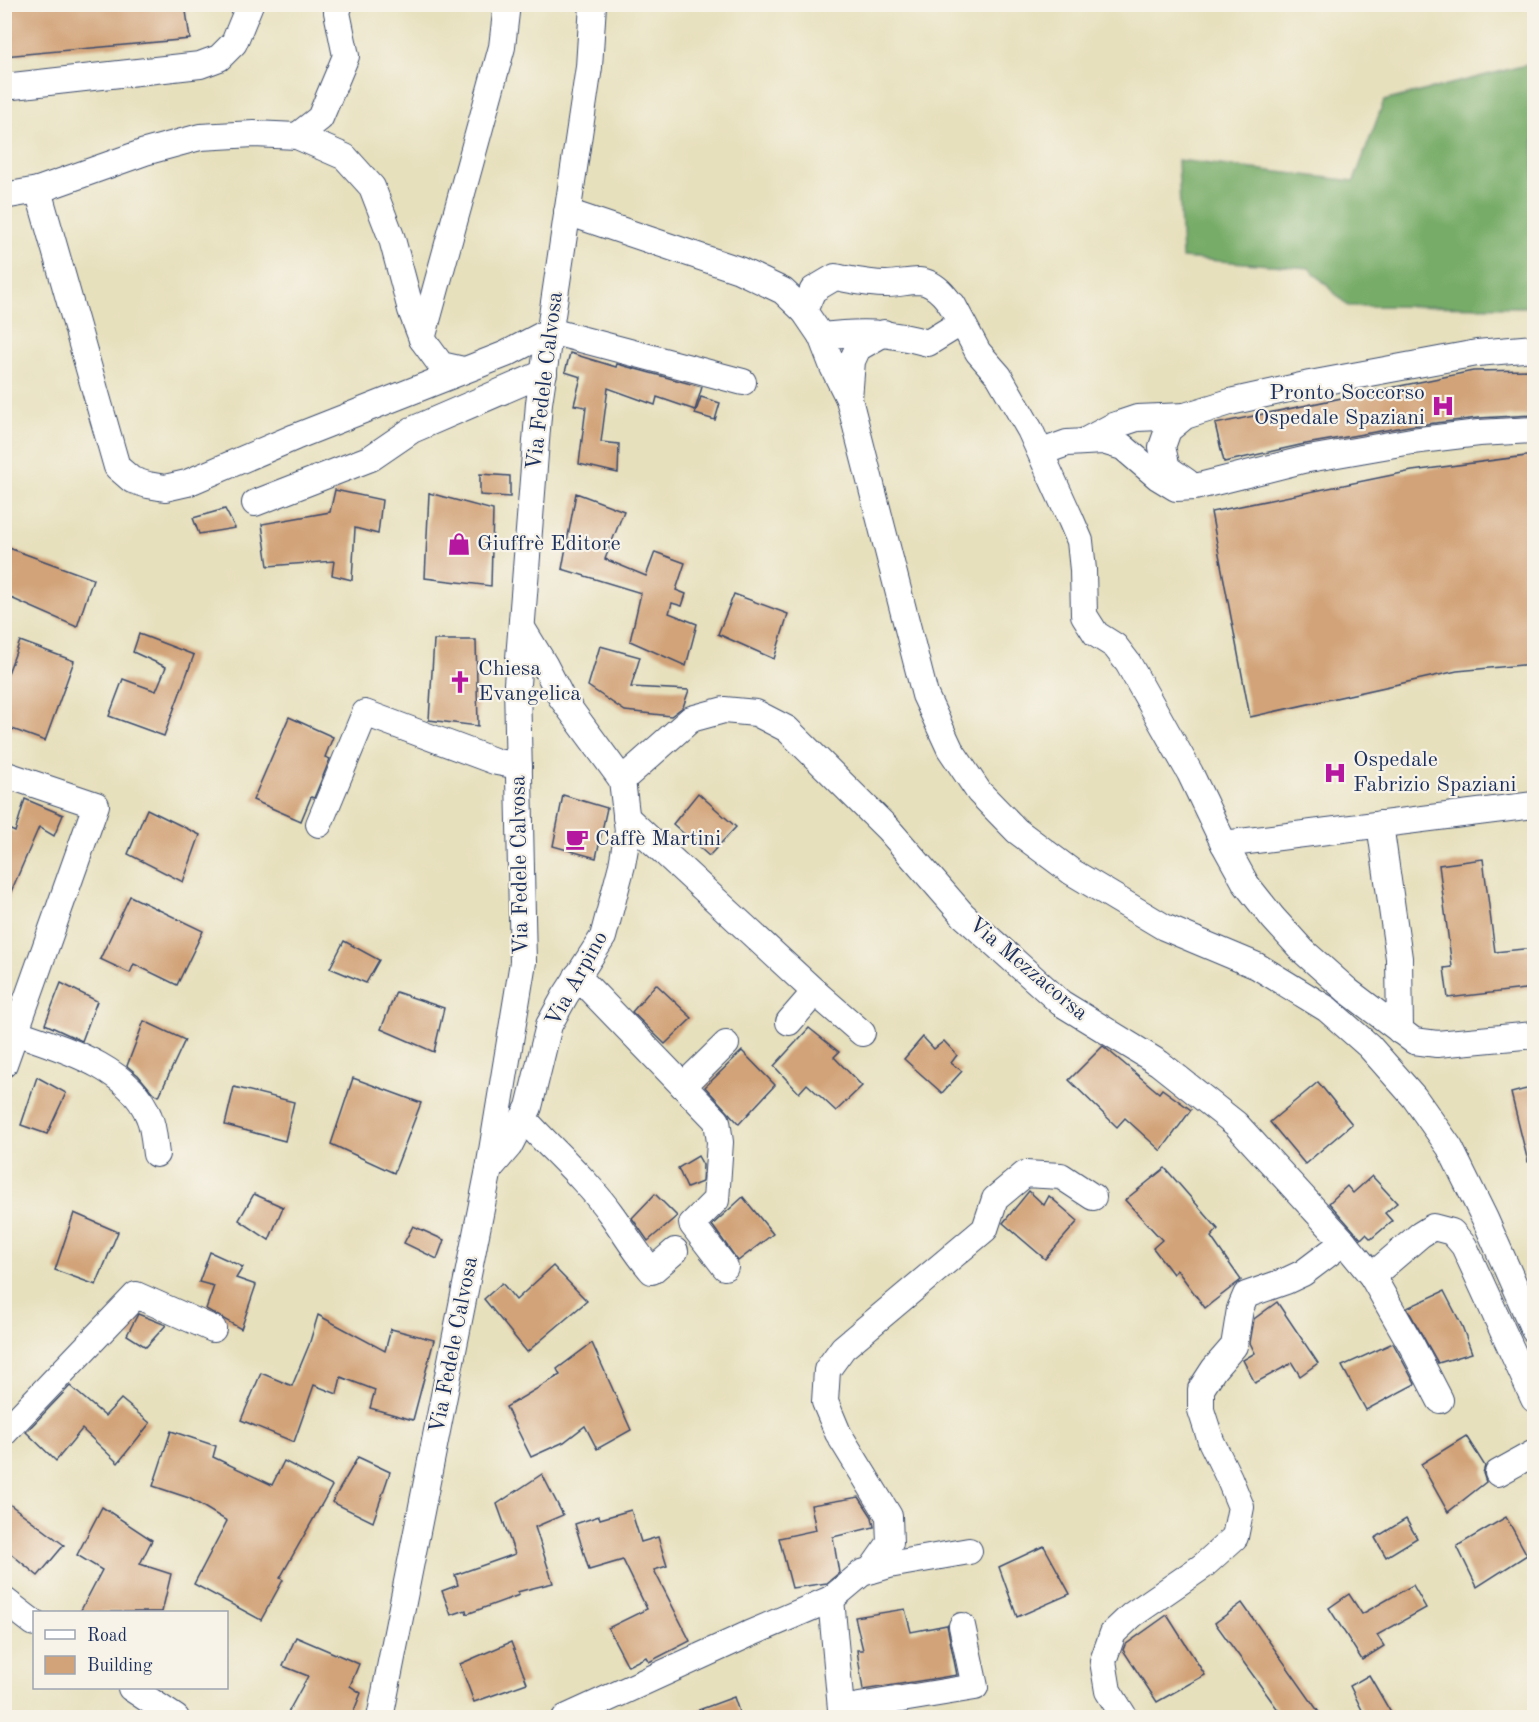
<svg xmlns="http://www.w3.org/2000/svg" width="1539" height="1722" viewBox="0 0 1539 1722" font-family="'Old Standard TT',serif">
<rect width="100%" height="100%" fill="#f7f3e8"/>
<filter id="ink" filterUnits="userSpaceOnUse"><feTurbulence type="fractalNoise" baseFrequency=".0167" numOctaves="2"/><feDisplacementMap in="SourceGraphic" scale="12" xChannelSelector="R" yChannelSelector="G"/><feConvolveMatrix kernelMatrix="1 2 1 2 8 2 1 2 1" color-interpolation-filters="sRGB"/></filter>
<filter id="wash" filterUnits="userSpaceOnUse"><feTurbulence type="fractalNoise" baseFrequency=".008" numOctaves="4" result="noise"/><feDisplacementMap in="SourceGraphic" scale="24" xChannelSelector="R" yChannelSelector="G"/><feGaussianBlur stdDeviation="1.35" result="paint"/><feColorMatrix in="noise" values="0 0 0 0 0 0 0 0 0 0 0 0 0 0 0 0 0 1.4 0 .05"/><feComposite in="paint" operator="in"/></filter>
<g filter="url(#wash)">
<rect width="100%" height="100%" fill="#e7e0bd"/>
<polygon fill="#77ac68" stroke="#496e63" stroke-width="1.5" points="1534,63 1534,307 1348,306 1309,268 1182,258 1178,160 1354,181 1384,101"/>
<g id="blocks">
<g fill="#d2a378">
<polygon points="4,4 185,4 190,39 4,56"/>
<polygon points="570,353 616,367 617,364 702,387 695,410 657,397 655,405 608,388 601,442 619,444 618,473 579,464 586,407 574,405 581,377 565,372"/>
<polygon points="1534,370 1534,415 1478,418 1409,426 1300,445 1224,462 1215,424 1473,371"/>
<polygon points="701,397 720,403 715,420 695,414"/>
<polygon points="1534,455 1534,664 1457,671 1250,717 1211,512 1412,471"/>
<polygon points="480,474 510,476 510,497 480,495"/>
<polygon points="335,490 382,500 378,534 355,528 352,580 332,575 334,561 268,566 262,524 330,512"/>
<polygon points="429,493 493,510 491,586 425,578"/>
<polygon points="576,493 624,511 605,559 646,576 655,552 685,563 676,590 686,594 682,606 672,603 669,613 697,624 686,666 630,641 641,593 562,569"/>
<polygon points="225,509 235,528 199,534 193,518"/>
<polygon points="9,548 93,579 77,627 4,595 4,559"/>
<polygon points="734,594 788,614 774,659 718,634"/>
<polygon points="139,634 194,655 164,736 109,716 123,679 156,691 166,667 133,652"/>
<polygon points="434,640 476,640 478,726 429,720"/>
<polygon points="20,641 74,661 45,741 4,726 4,684"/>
<polygon points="600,646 640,657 631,687 689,690 683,707 671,716 625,711 588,686"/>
<polygon points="289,717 333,737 325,757 330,759 314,798 311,797 301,821 253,800"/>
<polygon points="698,793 736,827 709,856 673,824"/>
<polygon points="563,795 607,808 596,858 553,846"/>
<polygon points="25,799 63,815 54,836 39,827 4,908 4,827 15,832"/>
<polygon points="147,809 200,835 183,882 128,854"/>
<polygon points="1483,859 1495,952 1534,948 1534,988 1448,998 1444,968 1452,967 1439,865"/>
<polygon points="130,896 203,931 177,985 134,964 130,973 100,959"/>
<polygon points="344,941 379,960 366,983 330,968"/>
<polygon points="61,983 97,1001 82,1041 45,1024"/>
<polygon points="656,984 692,1018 665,1044 632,1012"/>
<polygon points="396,992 444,1008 434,1052 381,1029"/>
<polygon points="144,1021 185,1040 159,1096 153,1093 138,1075 127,1066"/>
<polygon points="809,1028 839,1052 834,1057 862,1086 836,1111 807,1084 799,1093 774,1066"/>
<polygon points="923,1037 934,1049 944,1041 957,1055 951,1063 962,1071 942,1093 904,1059"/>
<polygon points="1103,1046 1159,1093 1162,1089 1191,1110 1161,1151 1125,1118 1117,1127 1069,1080"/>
<polygon points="742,1051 775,1085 739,1124 705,1087"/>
<polygon points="37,1077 66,1093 47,1134 21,1125"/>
<polygon points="353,1078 421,1103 394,1173 331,1144"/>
<polygon points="1318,1082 1352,1124 1305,1164 1270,1122"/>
<polygon points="234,1087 294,1102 285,1141 225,1125"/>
<polygon points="1534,1087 1534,1161 1528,1162 1511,1093"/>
<polygon points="698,1156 703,1165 702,1182 687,1188 678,1168"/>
<polygon points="1165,1168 1218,1229 1211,1237 1241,1280 1205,1308 1177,1270 1173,1274 1153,1248 1162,1240 1125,1200"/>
<polygon points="1372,1176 1397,1203 1385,1213 1392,1221 1371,1239 1366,1234 1361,1239 1329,1203 1347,1186 1353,1193"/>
<polygon points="1029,1191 1044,1205 1049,1196 1078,1221 1045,1259 1003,1223"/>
<polygon points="254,1194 283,1207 269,1240 239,1220"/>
<polygon points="655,1194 677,1216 648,1241 632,1218"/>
<polygon points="743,1197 773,1234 738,1261 712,1225"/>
<polygon points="74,1213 118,1232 96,1285 55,1270"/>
<polygon points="413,1226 444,1240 437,1259 404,1243"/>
<polygon points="210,1252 243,1267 236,1278 256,1285 241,1329 206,1309 214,1286 199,1282"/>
<polygon points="553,1266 587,1301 527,1352 484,1299 502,1283 516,1300"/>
<polygon points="1444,1291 1462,1326 1472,1353 1438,1363 1407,1308"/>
<polygon points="1277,1302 1318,1363 1300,1376 1292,1363 1255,1383 1243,1360 1255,1353 1250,1343 1254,1319"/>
<polygon points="138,1314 166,1325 146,1347 127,1335"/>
<polygon points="318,1315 385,1351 391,1329 434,1340 413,1420 370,1408 375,1390 341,1377 337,1394 314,1385 294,1442 241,1420 261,1373 292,1386 309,1345"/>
<polygon points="592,1343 631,1430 597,1449 585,1426 564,1442 531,1457 506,1407 560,1375 557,1369"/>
<polygon points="1393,1343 1415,1384 1366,1410 1342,1366"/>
<polygon points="70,1386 105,1416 121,1399 150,1423 118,1463 82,1429 56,1461 26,1432"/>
<polygon points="171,1431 216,1446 213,1457 272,1485 284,1461 332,1486 280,1578 283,1580 261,1620 194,1584 227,1521 189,1498 153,1486"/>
<polygon points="1466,1436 1485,1466 1483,1473 1486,1482 1448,1512 1421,1464"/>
<polygon points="358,1457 390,1472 373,1522 332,1502"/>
<polygon points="542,1474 563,1515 535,1527 553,1583 517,1592 519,1595 467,1614 466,1610 451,1615 442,1591 458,1585 455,1575 515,1554 497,1504"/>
<polygon points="859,1497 872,1517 874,1527 833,1537 839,1573 827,1583 792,1588 779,1538 816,1530 811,1505"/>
<polygon points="4,1500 64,1545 38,1576 4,1548"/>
<polygon points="102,1507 152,1540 140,1564 171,1574 162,1612 80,1612 102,1570 77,1555"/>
<polygon points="631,1510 641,1542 658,1537 667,1566 654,1570 690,1641 649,1662 646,1657 628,1666 608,1628 647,1609 623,1560 589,1570 575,1524 599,1516 600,1519"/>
<polygon points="1506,1517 1527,1555 1477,1587 1457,1546"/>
<polygon points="1406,1519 1417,1538 1386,1557 1375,1538"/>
<polygon points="1044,1546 1070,1594 1017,1617 999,1567"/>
<polygon points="1413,1585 1426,1608 1377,1635 1384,1646 1362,1660 1329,1608 1349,1594 1362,1614"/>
<polygon points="1242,1603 1323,1718 1284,1718 1215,1623"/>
<polygon points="905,1609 911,1632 947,1625 957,1675 863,1690 857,1650 863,1650 855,1617"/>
<polygon points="1167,1615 1205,1675 1157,1702 1123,1650 1125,1645"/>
<polygon points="296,1637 359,1664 350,1686 361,1693 351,1718 285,1718 308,1676 283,1666"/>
<polygon points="511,1642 527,1683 474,1702 460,1664"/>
<polygon points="1369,1675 1394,1718 1366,1718 1350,1686"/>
<polygon points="734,1697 741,1718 685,1718 685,1715"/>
</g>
</g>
</g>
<g filter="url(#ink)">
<use href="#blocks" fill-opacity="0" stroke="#3a4a6c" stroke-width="1.5"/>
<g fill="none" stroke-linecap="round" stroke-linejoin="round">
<g stroke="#3a4a6c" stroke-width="28">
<g id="minor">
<polyline points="4,87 200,65 219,58 234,43 250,4"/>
<polyline points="297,136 320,118 346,56 337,12 340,4"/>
<polyline points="38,190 117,467 132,480 148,485 165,488 187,483 295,437 506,354 550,331 743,382"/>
<polyline points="4,196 38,190 145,152 200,137 254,134 297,136 345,157 372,187 392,239 411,310 422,339 441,365 463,370"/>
<polyline points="567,212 739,270 783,291 804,311"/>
<path d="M835,277C852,280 868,284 886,284C897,284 908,281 919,281C937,282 952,303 958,318L954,327L928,343C888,332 862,331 821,336L804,311L813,290Z"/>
<polyline points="953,305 978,352 999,376 1030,430 1071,520 1080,541 1083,570 1084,615 1096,634 1115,646 1128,663 1190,773 1224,844 1246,884 1273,918 1303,951 1348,991 1414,1041 1437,1044 1534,1035"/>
<polyline points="821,336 833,367 849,399 852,361 858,348 884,333"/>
<polyline points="422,339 502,47 507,4"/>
<polyline points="849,399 925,695 950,749 979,792 1017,831 1072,872 1164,927 1257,966 1327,1009 1369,1046 1414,1097 1450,1148 1485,1219 1534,1330"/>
<polyline points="1085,441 1113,426 1137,418 1185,416"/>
<polyline points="1042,452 1067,443 1103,441 1123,447 1158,477 1176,488 1195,487 1303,460 1412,441 1479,433 1534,430"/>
<polyline points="1187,482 1167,468 1162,447 1168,430 1185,416 1230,402 1310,384 1477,353 1534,348"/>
<polyline points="255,503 371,458 412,430 544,373"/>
<polyline points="4,774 96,805 4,1064"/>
<polyline points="622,780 691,719 724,710 756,713 787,729 888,829 963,915 1061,1003 1159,1063 1236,1124 1344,1242 1372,1276 1412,1346 1440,1400"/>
<polyline points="626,817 815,992 789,1022"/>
<polyline points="319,824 365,713 497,762 519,766"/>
<polyline points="1380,824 1399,958 1400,1031"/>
<polyline points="1224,844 1534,805"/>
<polyline points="577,976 717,1121 720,1142 716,1200 692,1224 725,1267"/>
<polyline points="815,992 862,1033"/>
<path d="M15,1032C61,1048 130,1067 149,1117C154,1128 154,1142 156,1154"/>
<polyline points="683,1086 726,1044"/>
<path d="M523,1118C552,1150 586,1179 611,1214C625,1233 636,1253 652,1271L675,1251"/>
<polyline points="491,1167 509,1146 529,1107 549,1025 565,996 603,937 622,865 628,831 622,780 561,697 544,664 522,628"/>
<polyline points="1372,1276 1420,1235 1433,1227 1452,1232 1464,1246 1534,1399"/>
<polyline points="4,1433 136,1295 213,1329"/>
<polyline points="1498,1473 1534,1453"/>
<polyline points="871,1570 890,1543 889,1516 838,1433 825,1402 827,1370 843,1348 985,1229 995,1199 1025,1174 1061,1176 1093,1197"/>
<polyline points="831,1599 841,1709 975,1687 962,1626"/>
<polyline points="4,1600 34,1623"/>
<polyline points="131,1688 176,1718"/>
<polyline points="380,1718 489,1169 523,962 517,684 539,403 589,67 593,4"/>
<polyline points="565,1718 749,1634 831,1599 862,1573 889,1565 969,1551"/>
<polyline points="1125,1718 1108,1691 1103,1661 1113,1633 1132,1615 1203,1566 1235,1537 1241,1507 1229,1478 1211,1441 1201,1410 1201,1389 1214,1369 1234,1346 1240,1309 1246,1295 1286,1281 1303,1273 1344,1242"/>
</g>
</g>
<use href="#minor" stroke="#fff" stroke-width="26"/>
</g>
</g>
<defs>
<g id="hospital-bare" transform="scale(1.8)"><path d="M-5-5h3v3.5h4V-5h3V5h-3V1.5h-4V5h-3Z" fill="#b5179e" stroke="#f7f3e8" stroke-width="2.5" paint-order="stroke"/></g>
<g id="shop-bare" transform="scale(1.8)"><path d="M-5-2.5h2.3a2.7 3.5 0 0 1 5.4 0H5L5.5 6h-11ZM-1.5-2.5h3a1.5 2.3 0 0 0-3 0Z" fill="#b5179e" stroke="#f7f3e8" stroke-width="2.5" paint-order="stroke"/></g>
<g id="church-bare" transform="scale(1.8)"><path d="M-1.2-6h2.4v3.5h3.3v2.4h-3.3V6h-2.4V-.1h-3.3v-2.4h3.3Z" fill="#b5179e" stroke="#f7f3e8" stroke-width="2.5" paint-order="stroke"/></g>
<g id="cafe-bare" transform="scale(1.8)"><path d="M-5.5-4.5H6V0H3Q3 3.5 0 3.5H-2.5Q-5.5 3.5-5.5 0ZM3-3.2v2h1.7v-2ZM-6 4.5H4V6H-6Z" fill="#b5179e" stroke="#f7f3e8" stroke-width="2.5" paint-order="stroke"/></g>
</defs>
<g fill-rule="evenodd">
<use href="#hospital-bare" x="1443" y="406"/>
<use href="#shop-bare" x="459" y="544"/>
<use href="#church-bare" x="460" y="682"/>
<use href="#hospital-bare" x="1335" y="773"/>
<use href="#cafe-bare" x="577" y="839"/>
</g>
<g text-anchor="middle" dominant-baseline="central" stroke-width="4.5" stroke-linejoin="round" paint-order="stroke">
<g font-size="22" fill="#1b2f5e" stroke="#f7f3e8">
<text transform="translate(545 381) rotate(-83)">Via Fedele Calvosa</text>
<text transform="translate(520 865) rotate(-91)">Via Fedele Calvosa</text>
<text transform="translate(1028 969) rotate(40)">Via Mezzacorsa</text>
<text transform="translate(577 979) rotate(-61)">Via Arpino</text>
<text transform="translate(454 1345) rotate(-79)">Via Fedele Calvosa</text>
</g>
<g font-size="22" fill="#1b2f5e" stroke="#f7f3e8" text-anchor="start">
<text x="1425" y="393" text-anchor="end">Pronto Soccorso<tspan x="1425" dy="25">Ospedale Spaziani</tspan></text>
<text x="477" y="544">Giuffrè Editore</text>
<text x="478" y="669">Chiesa<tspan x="478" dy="25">Evangelica</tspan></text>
<text x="1353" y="760">Ospedale<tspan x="1353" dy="25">Fabrizio Spaziani</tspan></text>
<text x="595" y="839">Caffè Martini</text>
</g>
</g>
<rect width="1539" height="1722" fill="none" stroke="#f7f3e8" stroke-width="24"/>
<rect x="33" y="1611" width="195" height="78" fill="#f7f3e8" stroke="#9fa5b1" stroke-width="1.5"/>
<rect x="45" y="1630" width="30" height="9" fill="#ffffff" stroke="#9fa5b1" stroke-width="1.5"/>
<text x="87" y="1641" font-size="18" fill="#1b2f5e">Road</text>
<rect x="45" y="1656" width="30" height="18" fill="#d2a378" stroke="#9fa5b1" stroke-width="1.5"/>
<text x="87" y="1671" font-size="18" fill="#1b2f5e">Building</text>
</svg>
